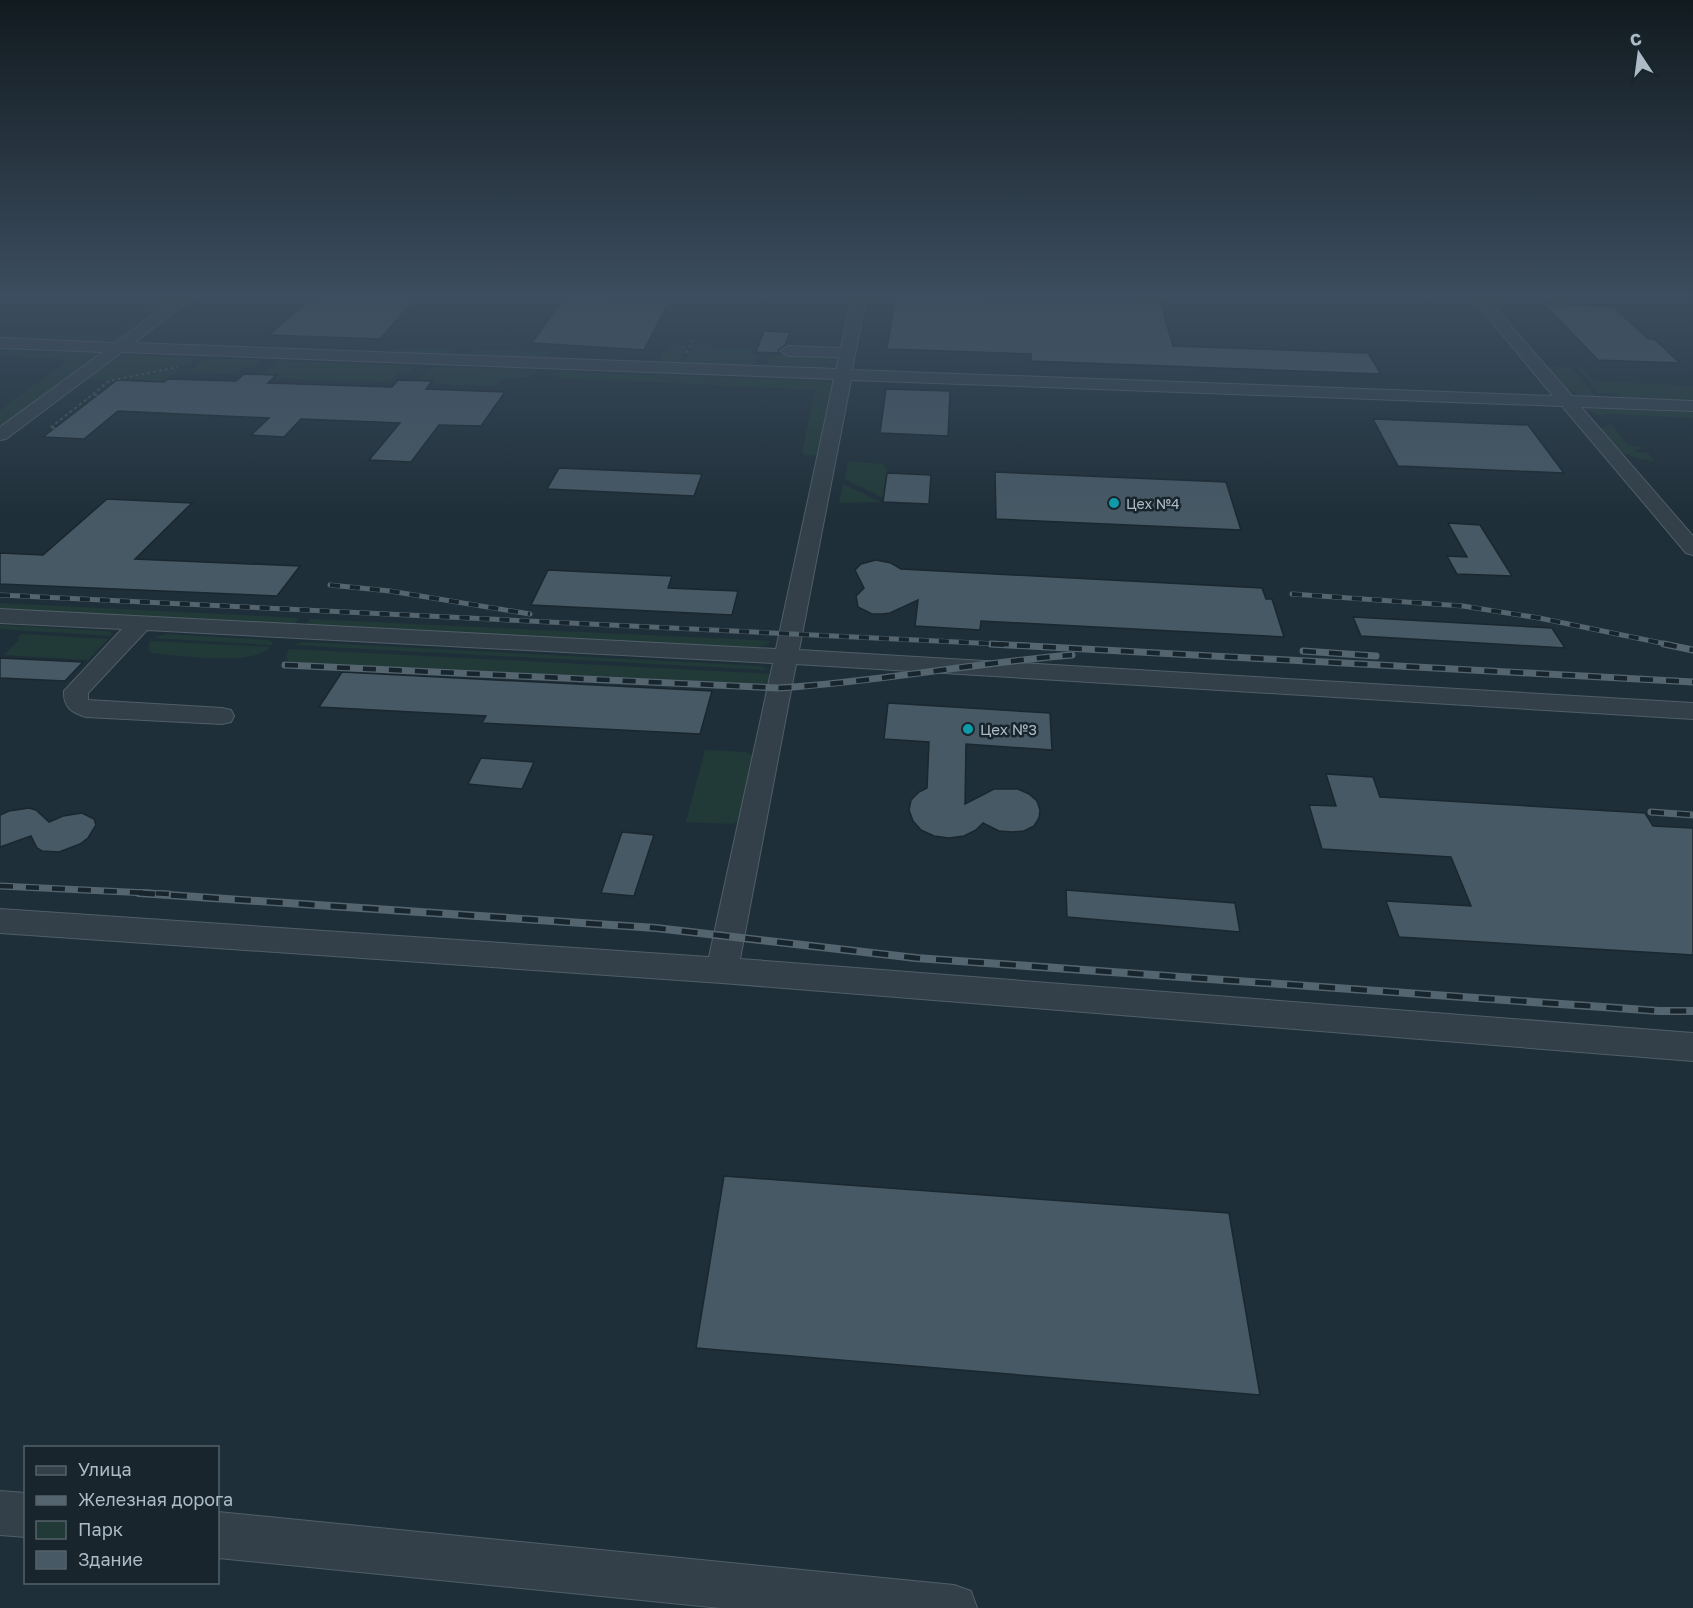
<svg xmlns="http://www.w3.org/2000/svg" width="1693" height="1608" viewBox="0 0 1693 1608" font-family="'Golos Text',sans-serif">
<rect width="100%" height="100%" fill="#1f2f39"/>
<g fill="#213a38">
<polygon points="169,293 185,293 115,342 0,341 0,330 99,334 117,329"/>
<polygon points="668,345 687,345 678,365 662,363 660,358"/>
<polygon points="693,345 752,348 750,355 759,355 754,367 683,365"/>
<polygon points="405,346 451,348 455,350 451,355 394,353 400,347"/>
<polygon points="475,349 549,351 551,353 546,359 474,358 471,354"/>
<polygon points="0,350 96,353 97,355 96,360 0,430 0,410 66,362 61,359 0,357"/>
<polygon points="788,354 836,356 839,357 833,366 824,369 765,366 771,356"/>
<polygon points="125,355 196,358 189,364 112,380 83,379 108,360"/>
<polygon points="206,358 262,360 252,368 243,368 235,374 188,372"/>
<polygon points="276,361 416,366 410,373 399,372 390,382 275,378 278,374 264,374"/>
<polygon points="432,366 538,370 528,377 501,379 496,386 432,384 435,381 419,380"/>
<path d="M1547,366L1571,367L1597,398C1569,396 1563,386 1547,366Z"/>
<polygon points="185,367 163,381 121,379"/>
<polygon points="1577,367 1582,367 1594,381 1693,386 1693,402 1621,399 1617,393 1598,393"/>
<polygon points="553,371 828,381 835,386 820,456 804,455 802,451 815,390 561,378 553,376"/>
<polygon points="1588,408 1693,412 1693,418 1603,414 1605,417 1587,411"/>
<path d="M1611,424L1628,445L1639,446L1642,449H1635L1636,452L1648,453L1655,462C1622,455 1620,454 1600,428Z"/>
<polygon points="848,461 883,464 887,469 883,498 845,479"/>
<polygon points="843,484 879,501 880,502 839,503"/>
<polygon points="0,603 299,618 292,628 0,613"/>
<polygon points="310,619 772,641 758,648 303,629"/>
<polygon points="0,625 109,631 112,634 111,636 0,629"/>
<polygon points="22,634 108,639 88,660 4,655 20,639 17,638"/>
<polygon points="166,634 268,640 272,642 272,645 154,638"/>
<path d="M150,641L270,647C254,667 178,655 152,653L148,650Z"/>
<polygon points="303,642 761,666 768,670 292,645"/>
<polygon points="289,649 772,674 770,684 289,662 286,656"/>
<polygon points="705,750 746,752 752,755 755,761 740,820 733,824 686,822"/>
</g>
<g fill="#475965" stroke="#1a272f" stroke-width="1.5">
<polygon points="317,293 421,293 380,339 269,335"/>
<polygon points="896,293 1160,301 1173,346 1368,353 1381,374 1031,361 1031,354 887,349"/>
<polygon points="566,294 671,298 644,350 532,343"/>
<polygon points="1544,304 1613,306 1648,339 1654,339 1680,363 1598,360"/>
<polygon points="764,331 790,332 785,345 778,350 779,353 756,352"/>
<polygon points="244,374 276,375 268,383 392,387 398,380 432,381 426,389 505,392 481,426 439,425 411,462 369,460 400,423 301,419 284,437 251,435 269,418 118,411 84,439 43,437 117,380 164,382 168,379 236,381"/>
<polygon points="886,389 950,391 948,436 880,433"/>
<polygon points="1373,419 1528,425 1564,473 1398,466"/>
<polygon points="559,468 702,474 694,496 547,489"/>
<polygon points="995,472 1226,482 1241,530 996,519"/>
<polygon points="887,473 931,475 929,504 883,502"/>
<polygon points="107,499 192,503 135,559 300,566 277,596 0,584 0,553 43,555"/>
<polygon points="1448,523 1480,525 1512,576 1457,574 1447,556 1467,557"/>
<polygon points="876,560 891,563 901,569 1262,588 1266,599 1272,599 1284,637 981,621 980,630 915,626 918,600 890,613 882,614 872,614 858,607 856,596 864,588 855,570 861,564"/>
<polygon points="548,570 672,576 668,588 738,591 732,615 531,605"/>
<polygon points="1353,617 1552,628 1565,648 1361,636"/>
<polygon points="0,658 83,662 65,681 0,678"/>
<polygon points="342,672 712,691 700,734 482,723 486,716 319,707"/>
<polygon points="888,703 1050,713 1052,750 966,744 965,804 994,789 1018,789 1029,794 1037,801 1040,810 1039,818 1034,826 1024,831 1012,832 999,831 983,823 976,830 964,836 949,838 934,836 921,830 913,821 909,810 911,800 919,792 927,788 929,742 884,739"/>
<polygon points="481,758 534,762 522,789 468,784"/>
<polygon points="1326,774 1373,777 1380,797 1645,813 1653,826 1693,828 1693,955 1399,937 1386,901 1471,906 1451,857 1322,849 1309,805 1336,806"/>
<polygon points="29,808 36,810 49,822 63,816 82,813 94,819 96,825 88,838 80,844 59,852 42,851 37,848 31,836 0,847 0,815 9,811"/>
<polygon points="622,832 654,835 634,896 601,893"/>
<polygon points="1066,890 1235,903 1240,932 1067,917"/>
<polygon points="724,1176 1229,1213 1260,1395 696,1348"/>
</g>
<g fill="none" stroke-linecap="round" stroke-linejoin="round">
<g stroke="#505e67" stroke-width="2">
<g id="minor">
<path d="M183,293H199L134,343L836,369L839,357L788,356L780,351L788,346L841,348L853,293H867L852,370L1553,396L1468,293H1482L1572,396L1693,401V411L1581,407L1693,536V555L1686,553L1562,406L851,380L799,650L1693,703V719L796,664L740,959L1693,1033V1061L722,983L0,933V909L709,957L773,663L147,630L88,693V700L222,708L231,710L234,716L231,722L222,724L86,717C72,713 63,707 64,691L122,629L0,623V609L776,649L834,379L122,352L6,439L0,440V427L103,352L0,348V338L115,343Z"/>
<polygon points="0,1491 26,1493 26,1537 0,1535"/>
<polygon points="218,1512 954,1585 971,1591 977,1608 721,1608 218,1558"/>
</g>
</g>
<g stroke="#3f5654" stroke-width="2" stroke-dasharray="3 3" stroke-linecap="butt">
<polyline points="686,353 693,340"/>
<polyline points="97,395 92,395 109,381 178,367"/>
<polyline points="55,428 50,428 92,395"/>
</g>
<use href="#minor" fill="#334049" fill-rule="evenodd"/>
<g stroke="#546570" stroke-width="4.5">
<polyline id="rail-far3" points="1421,294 1519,293"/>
</g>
<g stroke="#546570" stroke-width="5">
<g id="rail-far2">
<polyline points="330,585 390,591 530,614"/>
<polyline points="1292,594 1463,606 1539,618 1671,645"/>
<polyline points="0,595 1018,645"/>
</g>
</g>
<g stroke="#546570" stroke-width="7">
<g id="rail-far1">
<polyline points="991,644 1693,682"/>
<polyline points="1664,644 1693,650"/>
<polyline points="1303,651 1376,656"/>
<path d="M285,665L779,688C877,682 974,663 1072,655"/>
<polyline points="1651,812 1693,815"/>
<polyline points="0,886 169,894"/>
</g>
</g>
<g stroke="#546570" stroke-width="8">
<polyline id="rail" points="139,893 656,928 916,958 1659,1011 1693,1011"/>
</g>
<use href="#rail-far3" stroke="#18252d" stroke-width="3" stroke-dasharray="8" stroke-linecap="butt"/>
<use href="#rail-far2" stroke="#18252d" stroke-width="4" stroke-dasharray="10" stroke-linecap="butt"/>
<use href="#rail-far1" stroke="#18252d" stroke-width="4.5" stroke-dasharray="13" stroke-linecap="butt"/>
<use href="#rail" stroke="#18252d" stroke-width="5" stroke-dasharray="16" stroke-linecap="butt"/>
</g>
<linearGradient id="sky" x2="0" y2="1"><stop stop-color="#111a1f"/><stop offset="0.57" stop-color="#3c4d5f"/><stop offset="1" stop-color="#3c4d5f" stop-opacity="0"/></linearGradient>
<rect width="1693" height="518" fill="url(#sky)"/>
<g fill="#0f9aa8" stroke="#18252d" stroke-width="2">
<circle cx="1114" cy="503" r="6"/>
<circle cx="968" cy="729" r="6"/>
</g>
<g text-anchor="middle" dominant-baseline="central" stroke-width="5" stroke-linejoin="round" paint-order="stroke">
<g font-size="14" fill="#adbbc6" stroke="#18252d" text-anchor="start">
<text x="1126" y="503">Цех №4</text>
</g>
<g font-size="15" fill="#adbbc6" stroke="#18252d" text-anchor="start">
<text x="980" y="729">Цех №3</text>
</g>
</g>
<rect x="24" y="1446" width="195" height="138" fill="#18252d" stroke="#54616a" stroke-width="1.5"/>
<rect x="36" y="1466" width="30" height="9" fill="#334049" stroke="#54616a" stroke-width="1.5"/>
<text x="78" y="1476" font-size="18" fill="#adbbc6">Улица</text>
<rect x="36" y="1496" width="30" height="9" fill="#546570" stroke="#54616a" stroke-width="1.5"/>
<text x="78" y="1506" font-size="18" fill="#adbbc6">Железная дорога</text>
<rect x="36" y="1521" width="30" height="18" fill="#213a38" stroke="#54616a" stroke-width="1.5"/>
<text x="78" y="1536" font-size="18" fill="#adbbc6">Парк</text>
<rect x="36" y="1551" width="30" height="18" fill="#475965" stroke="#54616a" stroke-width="1.5"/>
<text x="78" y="1566" font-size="18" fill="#adbbc6">Здание</text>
<g transform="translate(1639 54) rotate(347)" stroke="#18252d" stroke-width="4.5" paint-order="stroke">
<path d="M0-4.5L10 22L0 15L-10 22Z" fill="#adbbc6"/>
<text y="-9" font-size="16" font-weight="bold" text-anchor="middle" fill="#adbbc6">С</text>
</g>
</svg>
